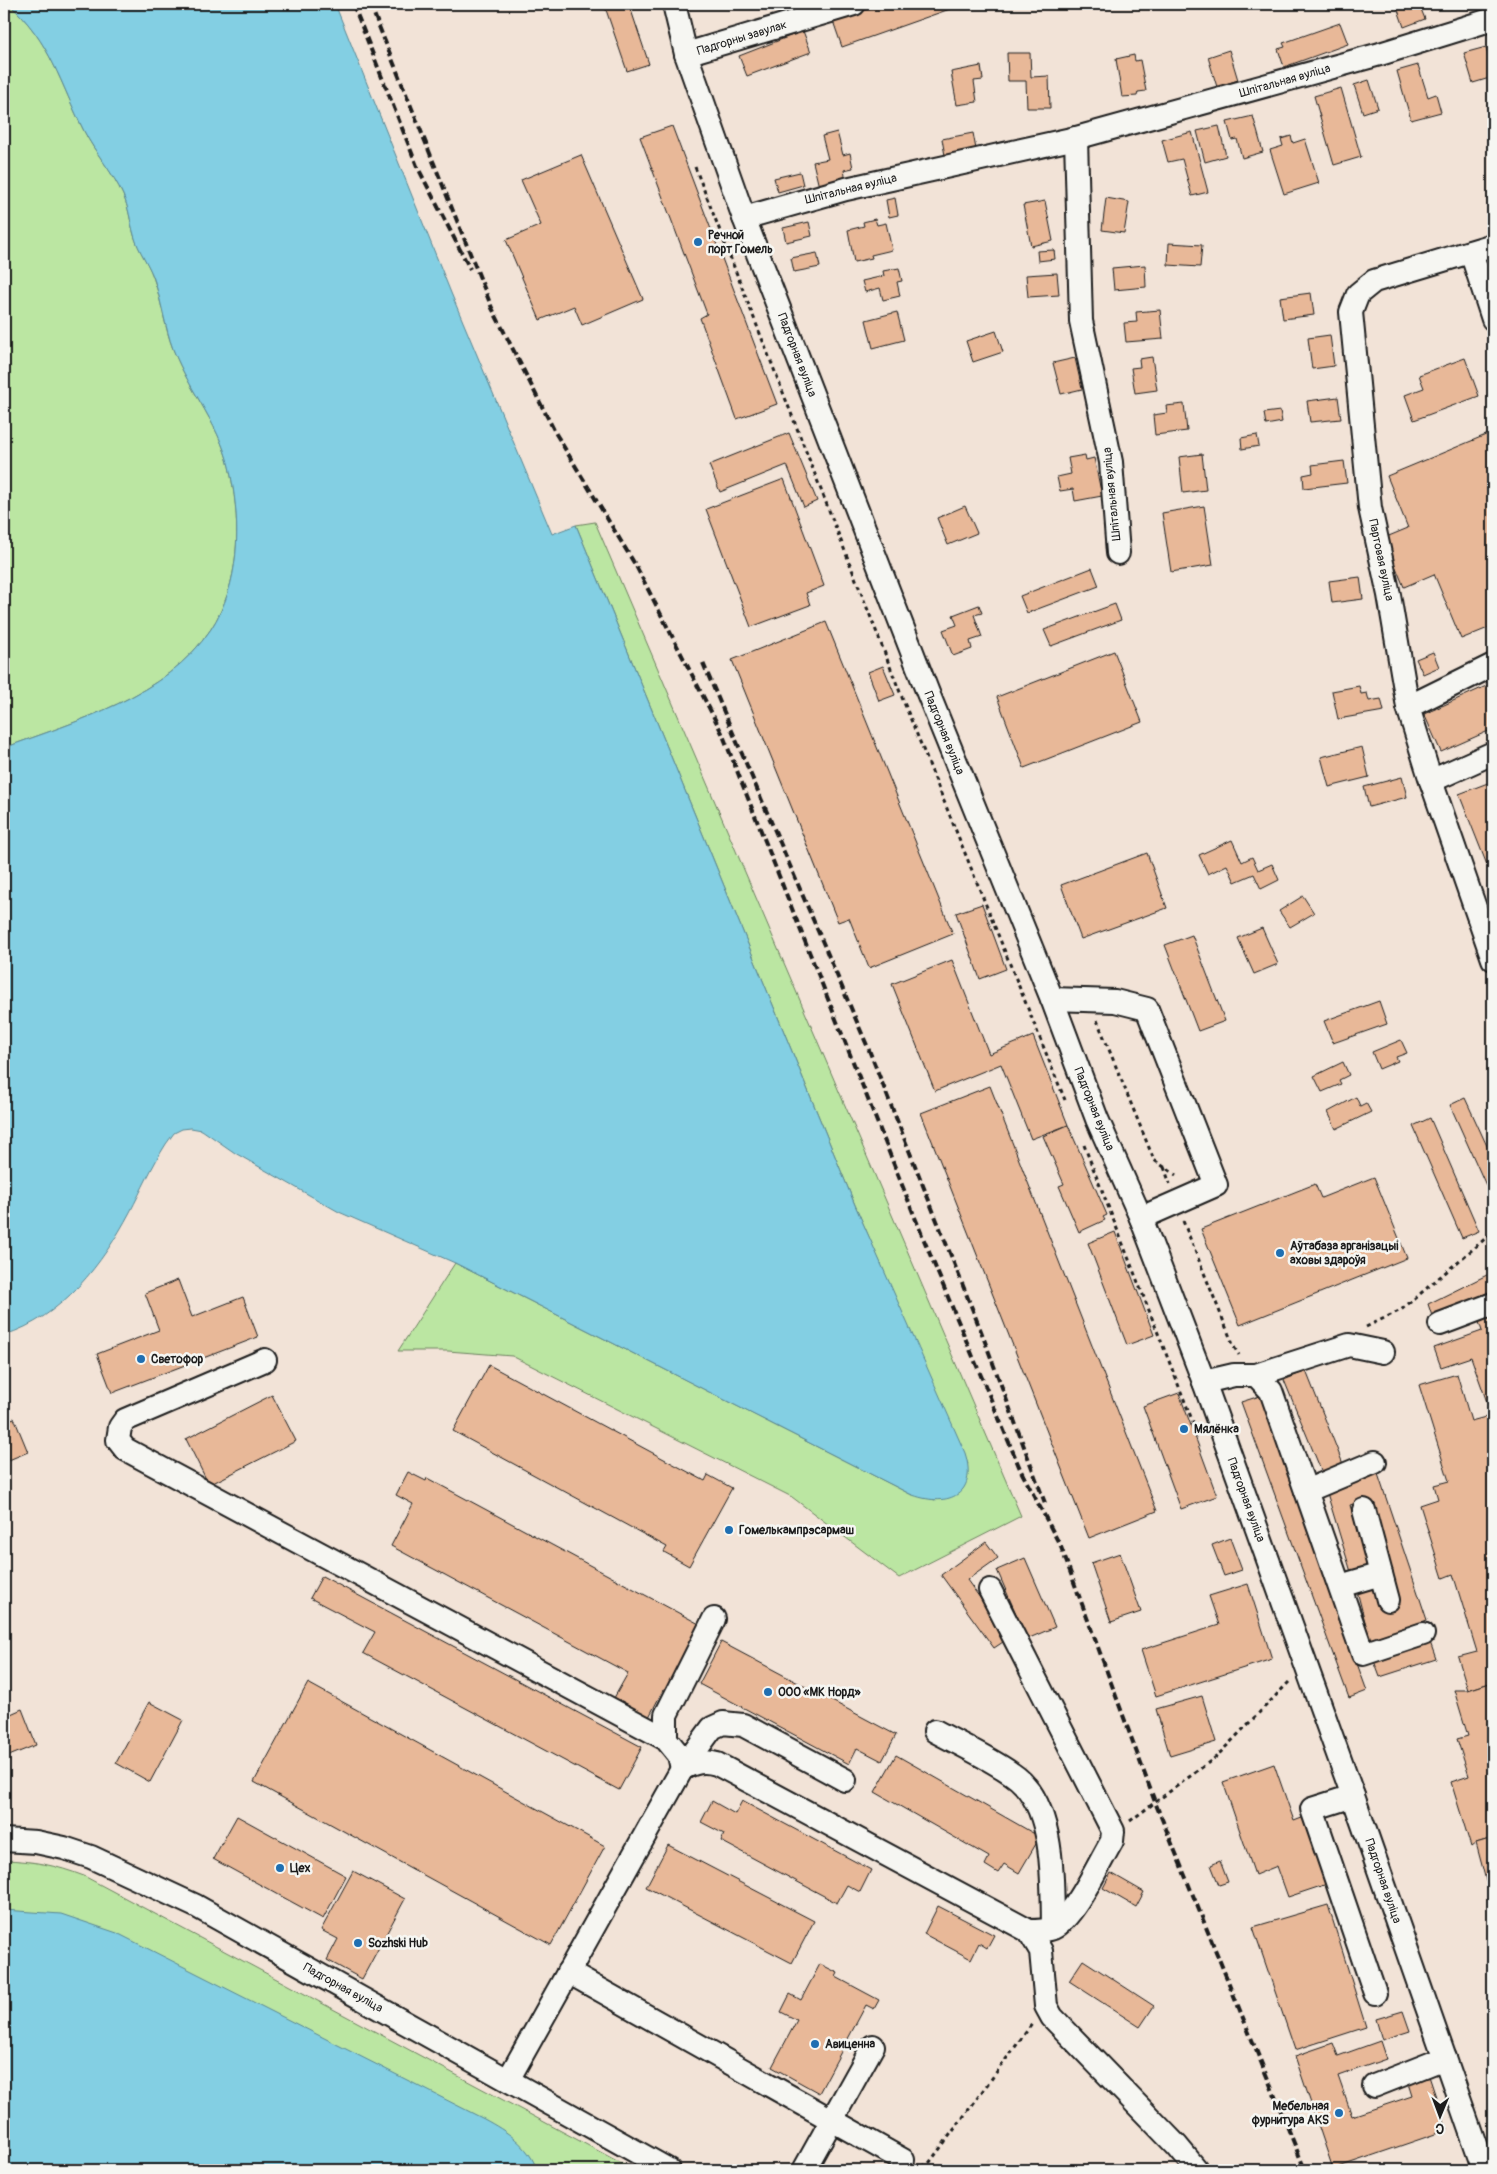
<svg xmlns="http://www.w3.org/2000/svg" width="1497" height="2174" viewBox="0 0 1497 2174" font-family="Pangolin,sans-serif">
<rect width="100%" height="100%" fill="#f2e3d7"/>
<filter id="ink" filterUnits="userSpaceOnUse"><feTurbulence type="fractalNoise" baseFrequency=".02" numOctaves="2"/><feDisplacementMap in="SourceGraphic" scale="10" xChannelSelector="R" yChannelSelector="G"/><feConvolveMatrix kernelMatrix="1 2 1 2 8 2 1 2 1" color-interpolation-filters="sRGB"/></filter>
<g filter="url(#ink)">
<g fill="#bbe6a2" stroke="#6c815f">
<path d="M4,4H9C51,42 60,83 84,131C95,153 113,172 123,195C129,208 130,221 134,235C138,250 148,262 153,277C162,301 164,326 173,349C190,393 223,428 231,476C241,527 240,584 211,629C166,697 76,721 4,748Z"/>
<polygon points="595,522 1021,1516 899,1578 792,1497 512,1356 448,1351 398,1351 455,1263 910,1494 935,1500 968,1464 855,1205 576,525"/>
<path d="M4,1860C34,1861 55,1865 84,1876L634,2170H4Z"/>
</g>
<g fill="#83cfe3" stroke="#5a8793">
<path d="M9,4H335L451,293L552,534L576,525L855,1205L965,1453C979,1497 945,1508 910,1494L455,1263L339,1212L235,1153L202,1130L191,1128L182,1129L174,1133L166,1144C152,1166 142,1189 130,1212C103,1263 62,1318 4,1335V748C76,721 166,697 211,629C240,584 241,527 231,476C223,428 190,393 173,349C165,327 162,304 155,282C150,265 138,251 134,235C130,221 129,208 123,195C113,172 95,153 84,131C60,83 51,42 9,4Z"/>
<path d="M4,1910L61,1914L117,1933L484,2119C506,2131 529,2145 537,2170H4Z"/>
</g>
<g fill="#e8b898" stroke="#1c1c1c">
<polygon points="604,4 629,4 649,64 627,71"/>
<polygon points="778,4 804,4 781,11"/>
<polygon points="881,4 964,4 842,47 833,21"/>
<polygon points="1396,4 1419,4 1425,19 1404,27"/>
<polygon points="1340,23 1348,44 1284,67 1278,49 1285,47 1283,43"/>
<polygon points="803,31 811,52 747,76 739,56"/>
<polygon points="1486,47 1493,77 1473,83 1464,53"/>
<polygon points="1229,50 1238,80 1217,87 1208,57"/>
<polygon points="1007,53 1030,53 1031,77 1049,76 1050,108 1027,108 1026,81 1008,81"/>
<polygon points="1134,55 1135,61 1140,60 1146,91 1138,92 1137,96 1122,97 1116,59"/>
<polygon points="1418,65 1428,97 1436,94 1441,112 1411,120 1397,71"/>
<polygon points="981,66 983,80 974,81 977,102 957,105 951,72"/>
<polygon points="1369,80 1378,108 1363,113 1354,85"/>
<polygon points="1341,88 1361,157 1334,165 1314,96"/>
<polygon points="1253,116 1263,152 1242,158 1237,139 1232,140 1227,122"/>
<polygon points="672,126 777,404 737,419 700,318 707,314 640,137"/>
<polygon points="1219,126 1226,156 1205,162 1197,131"/>
<polygon points="837,132 843,155 850,153 853,168 844,170 846,181 819,187 813,162 828,159 822,136"/>
<polygon points="1192,132 1208,192 1192,196 1182,159 1168,162 1162,140"/>
<polygon points="973,133 977,155 946,161 942,139"/>
<polygon points="1291,136 1293,143 1305,139 1319,183 1284,194 1270,150 1283,146 1281,139"/>
<polygon points="581,155 643,299 582,325 574,306 540,320 506,240 541,225 521,180"/>
<polygon points="800,172 803,185 778,192 774,178"/>
<polygon points="895,198 898,215 889,217 886,200"/>
<polygon points="1106,198 1129,202 1124,233 1102,230"/>
<polygon points="1045,201 1053,241 1031,246 1023,205"/>
<polygon points="875,219 877,225 886,223 892,250 871,255 872,258 854,262 848,230 864,226 863,222"/>
<polygon points="809,222 812,236 786,242 783,228"/>
<polygon points="1169,243 1202,245 1200,267 1168,265"/>
<polygon points="1054,250 1055,259 1038,261 1037,251"/>
<polygon points="817,253 820,267 794,272 791,258"/>
<polygon points="1145,265 1146,287 1114,290 1112,268"/>
<polygon points="899,268 902,281 897,282 900,296 883,300 880,288 865,292 862,281 884,276 883,271"/>
<polygon points="1057,273 1059,295 1028,297 1026,275"/>
<polygon points="1311,293 1314,315 1283,319 1280,297"/>
<polygon points="1160,310 1163,339 1126,342 1124,323 1137,322 1136,312"/>
<polygon points="897,312 904,340 873,348 866,320"/>
<polygon points="996,331 1003,352 973,362 966,341"/>
<polygon points="1330,335 1334,366 1312,369 1308,338"/>
<polygon points="1152,357 1157,390 1135,393 1131,368 1140,367 1139,359"/>
<polygon points="1075,358 1082,389 1061,394 1053,363"/>
<polygon points="1465,358 1479,396 1414,420 1405,395 1424,388 1419,375"/>
<polygon points="1338,397 1341,419 1310,422 1307,401"/>
<polygon points="1184,404 1187,431 1155,435 1153,415 1167,413 1166,406"/>
<polygon points="1280,411 1282,422 1266,425 1264,413"/>
<polygon points="1493,432 1493,626 1461,639 1434,574 1404,587 1384,538 1408,528 1387,476"/>
<polygon points="789,433 817,501 804,507 787,465 720,492 709,465"/>
<polygon points="1257,435 1259,446 1242,449 1241,438"/>
<polygon points="1202,454 1206,490 1183,493 1179,457"/>
<polygon points="1085,455 1086,460 1094,458 1102,496 1075,501 1073,489 1060,491 1057,477 1071,474 1068,458"/>
<polygon points="1344,461 1347,483 1304,488 1303,475 1313,473 1312,465"/>
<polygon points="784,479 824,586 806,593 810,605 751,627 706,509"/>
<polygon points="965,506 977,533 948,545 937,518"/>
<polygon points="1204,506 1213,565 1171,572 1162,513"/>
<polygon points="1092,568 1099,586 1027,613 1020,596"/>
<polygon points="1360,577 1363,599 1332,603 1329,581"/>
<polygon points="1115,604 1121,620 1051,646 1044,630"/>
<polygon points="979,605 982,613 974,615 982,637 970,641 972,649 953,656 943,630 957,625 953,615"/>
<polygon points="826,622 953,934 869,968 849,918 838,922 732,660"/>
<polygon points="1114,651 1142,722 1024,768 997,697"/>
<polygon points="1433,652 1439,667 1423,674 1416,659"/>
<polygon points="883,666 895,695 879,701 868,672"/>
<polygon points="1493,683 1493,729 1441,752 1424,714"/>
<polygon points="1359,686 1361,694 1367,693 1369,701 1381,699 1384,711 1338,719 1332,691"/>
<polygon points="1362,747 1369,777 1329,787 1321,757"/>
<polygon points="1402,777 1407,797 1369,807 1364,787"/>
<polygon points="1493,781 1493,880 1459,794"/>
<polygon points="1232,840 1242,862 1252,857 1258,870 1272,864 1279,880 1261,889 1254,874 1235,882 1227,865 1208,874 1199,855"/>
<polygon points="1147,853 1167,908 1081,939 1061,885"/>
<polygon points="1303,896 1314,913 1290,927 1279,911"/>
<polygon points="982,904 1006,969 980,979 956,913"/>
<polygon points="1262,928 1278,964 1254,974 1238,938"/>
<polygon points="1192,935 1225,1021 1198,1031 1165,945"/>
<polygon points="952,960 989,1054 1033,1036 1068,1125 1031,1139 1001,1064 935,1091 892,984"/>
<polygon points="1379,1001 1387,1024 1333,1043 1324,1021"/>
<polygon points="1401,1040 1407,1053 1396,1057 1398,1061 1379,1069 1372,1052"/>
<polygon points="1343,1062 1349,1075 1339,1080 1341,1084 1322,1092 1314,1076"/>
<polygon points="990,1086 1157,1511 1089,1538 921,1113"/>
<polygon points="1356,1097 1360,1106 1366,1103 1371,1112 1336,1129 1328,1112"/>
<polygon points="1465,1098 1493,1159 1493,1201 1450,1105"/>
<polygon points="1430,1118 1479,1231 1462,1238 1413,1126"/>
<polygon points="1068,1125 1107,1215 1103,1217 1105,1220 1079,1232 1059,1186 1064,1184 1043,1136"/>
<polygon points="1374,1177 1407,1258 1240,1325 1201,1229 1315,1184 1321,1198"/>
<polygon points="1115,1232 1154,1335 1127,1345 1088,1243"/>
<polygon points="1493,1272 1493,1290 1433,1319 1428,1304"/>
<polygon points="178,1280 192,1317 243,1297 258,1337 112,1393 97,1354 159,1330 145,1293"/>
<polygon points="1491,1318 1493,1326 1493,1419 1471,1357 1441,1367 1434,1348 1482,1331 1479,1322"/>
<polygon points="489,1365 705,1481 708,1475 732,1488 689,1566 664,1552 667,1547 453,1431"/>
<polygon points="1306,1371 1345,1469 1323,1475 1284,1380"/>
<polygon points="1457,1374 1471,1421 1493,1415 1493,1682 1468,1690 1458,1657 1477,1652 1453,1574 1443,1578 1420,1505 1438,1499 1434,1485 1449,1481 1419,1385"/>
<polygon points="1179,1393 1217,1496 1181,1509 1143,1406"/>
<polygon points="272,1395 296,1441 209,1485 186,1439"/>
<polygon points="1260,1396 1367,1691 1349,1698 1241,1402"/>
<polygon points="14,1418 28,1452 4,1462 4,1422"/>
<polygon points="1377,1471 1427,1620 1370,1641 1357,1591 1374,1583 1381,1609 1399,1604 1369,1500 1350,1505 1368,1568 1351,1572 1327,1493"/>
<polygon points="408,1472 426,1481 427,1478 701,1625 665,1691 663,1690 649,1717 614,1698 628,1673 391,1546 413,1504 396,1495"/>
<polygon points="1230,1538 1242,1570 1224,1576 1212,1545"/>
<polygon points="986,1542 998,1558 967,1580 1009,1638 994,1648 941,1575"/>
<polygon points="1120,1553 1141,1612 1111,1622 1091,1563"/>
<polygon points="1025,1558 1055,1627 1027,1639 997,1570"/>
<polygon points="322,1576 642,1747 619,1790 363,1653 375,1632 310,1598"/>
<polygon points="1248,1584 1272,1659 1156,1696 1141,1650 1219,1625 1209,1596"/>
<polygon points="721,1642 896,1735 882,1761 857,1748 849,1764 699,1684"/>
<polygon points="1430,1642 1436,1659 1380,1677 1374,1661"/>
<polygon points="1493,1682 1493,1838 1476,1843 1471,1847 1451,1782 1469,1776 1457,1739 1468,1736 1454,1690 1468,1690"/>
<polygon points="308,1683 605,1846 551,1945 254,1782"/>
<polygon points="1202,1696 1216,1742 1170,1756 1156,1709"/>
<polygon points="149,1702 183,1720 150,1782 116,1763"/>
<polygon points="22,1709 36,1745 4,1758 4,1717"/>
<polygon points="896,1755 1040,1837 1019,1873 1004,1864 998,1873 985,1865 989,1857 875,1792"/>
<polygon points="1274,1764 1294,1821 1307,1816 1330,1883 1288,1897 1277,1866 1255,1875 1223,1782"/>
<polygon points="712,1801 735,1814 742,1801 871,1870 860,1892 847,1885 837,1903 721,1841 724,1834 701,1822"/>
<polygon points="237,1816 346,1876 323,1919 213,1859"/>
<polygon points="1493,1838 1493,1907 1476,1843"/>
<polygon points="668,1845 814,1921 792,1963 646,1887"/>
<polygon points="1220,1861 1228,1882 1219,1885 1211,1865"/>
<polygon points="353,1871 405,1899 362,1979 327,1960 338,1939 321,1930"/>
<polygon points="1111,1873 1144,1892 1136,1907 1103,1888"/>
<polygon points="1328,1905 1366,2027 1295,2050 1253,1927"/>
<polygon points="938,1906 994,1935 987,1948 979,1943 971,1959 924,1934"/>
<polygon points="1083,1960 1154,2006 1140,2027 1069,1981"/>
<polygon points="820,1964 838,1973 836,1977 879,2000 874,2009 866,2005 819,2093 772,2067 797,2020 781,2012 790,1994 801,2000"/>
<polygon points="1403,2011 1410,2031 1382,2040 1376,2019"/>
<polygon points="1380,2041 1386,2059 1338,2076 1352,2116 1412,2096 1407,2080 1428,2073 1447,2130 1333,2169 1295,2056 1333,2043 1338,2056"/>
</g>
<g fill="none" stroke-linecap="round" stroke-linejoin="round">
<g stroke="#1c1c1c" stroke-width="26">
<g id="minor">
<polyline points="674,4 686,54 744,218 928,693 1052,999 1097,1119 1141,1218 1204,1382 1353,1796 1484,2170"/>
<polyline points="686,54 854,4"/>
<polyline points="1076,138 1081,321 1111,462 1118,553"/>
<polyline points="744,218 846,189 1076,138 1380,54 1493,19"/>
<polyline points="1493,245 1374,281 1358,294 1351,312 1370,508 1389,595 1408,707 1431,781 1493,959"/>
<polyline points="1471,252 1493,319"/>
<polyline points="1408,707 1493,665"/>
<polyline points="1431,781 1493,753"/>
<polyline points="1052,999 1115,1001 1147,1009 1216,1185 1141,1218"/>
<polyline points="1440,1324 1493,1304"/>
<polyline points="265,1360 125,1420 120,1427 118,1440 125,1449 666,1739 679,1755 682,1769"/>
<polyline points="1256,1375 1349,1345 1383,1352"/>
<polyline points="1204,1382 1234,1375 1256,1375 1271,1391 1363,1654 1423,1634"/>
<polyline points="1306,1491 1375,1462"/>
<polyline points="1364,1510 1388,1600"/>
<polyline points="1340,1586 1381,1574"/>
<path d="M935,1731C961,1745 988,1757 1012,1774C1056,1803 1052,1881 1053,1927"/>
<polyline points="666,1739 666,1715 714,1619"/>
<path d="M682,1769C694,1762 704,1760 717,1764L1029,1931C1037,1931 1045,1931 1053,1928C1074,1918 1099,1863 1112,1841L1113,1831L990,1590"/>
<polyline points="1353,1796 1312,1809 1375,1993"/>
<polyline points="4,1840 36,1842 64,1848 91,1857 196,1906 669,2170"/>
<polyline points="1029,1931 1041,1951 1046,2006 1052,2017 1177,2146 1197,2170"/>
<polyline points="568,1972 903,2160"/>
<polyline points="508,2080 682,1769 712,1728 723,1723 743,1725 845,1780"/>
<polyline points="1374,2086 1445,2058"/>
<polyline points="804,2170 873,2046"/>
</g>
</g>
<g stroke="#1c1c1c" stroke-width="3" stroke-dasharray="4 4" stroke-linecap="butt">
<polyline points="695,167 905,705 1065,1100"/>
<polyline points="1097,1020 1154,1160 1176,1175"/>
<polyline points="1084,1145 1198,1435"/>
<polyline points="1164,1167 1170,1184"/>
<polyline points="1183,1221 1234,1347 1239,1355"/>
<polyline points="1366,1327 1401,1310 1493,1232"/>
<polyline points="1130,1821 1216,1757 1289,1682"/>
<polyline points="922,2167 930,2162 1032,2024"/>
</g>
<use href="#minor" stroke="#f6f6f2" stroke-width="22"/>
<g stroke="#1c1c1c" stroke-width="4" stroke-dasharray="8 4" stroke-linecap="butt">
<polyline points="353,4 417,166 470,269"/>
<polyline points="370,4 492,308 556,434 636,566 722,733 924,1240 1021,1471 1061,1547 1155,1802 1305,2170"/>
<polyline points="703,663 869,1050 981,1331 1045,1503"/>
</g>
</g>
</g>
<g fill="#1f6fb2" stroke="#f6f6f2" stroke-width="2">
<circle cx="698" cy="242" r="5"/>
<circle cx="1280" cy="1253" r="5"/>
<circle cx="141" cy="1359" r="5"/>
<circle cx="1184" cy="1429" r="5"/>
<circle cx="729" cy="1530" r="5"/>
<circle cx="768" cy="1692" r="5"/>
<circle cx="280" cy="1868" r="5"/>
<circle cx="358" cy="1943" r="5"/>
<circle cx="815" cy="2044" r="5"/>
<circle cx="1339" cy="2113" r="5"/>
</g>
<g text-anchor="middle" dominant-baseline="central" stroke-width="5" stroke-linejoin="round" paint-order="stroke">
<g font-size="12" fill="#1c1c1c" stroke="#f6f6f2">
<text transform="translate(742 38) rotate(-17)">Падгорны завулак</text>
<text transform="translate(1285 81) rotate(-16)">Шпітальная вуліца</text>
<text transform="translate(851 189) rotate(-14)">Шпітальная вуліца</text>
<text transform="translate(797 355) rotate(69)">Падгорная вуліца</text>
<text transform="translate(1112 494) rotate(-96)">Шпітальная вуліца</text>
<text transform="translate(1381 560) rotate(78)">Партовая вуліца</text>
<text transform="translate(944 733) rotate(68)">Падгорная вуліца</text>
<text transform="translate(1094 1109) rotate(68)">Падгорная вуліца</text>
<text transform="translate(1246 1500) rotate(70)">Падгорная вуліца</text>
<text transform="translate(1383 1881) rotate(71)">Падгорная вуліца</text>
<text transform="translate(343 1988) rotate(29)">Падгорная вуліца</text>
</g>
<g font-size="12" font-weight="bold" fill="#1c1c1c" stroke="#f6f6f2" text-anchor="start">
<text x="708" y="235">Речной<tspan x="708" dy="14">порт Гомель</tspan></text>
<text x="1290" y="1246">Аўтабаза арганізацыі<tspan x="1290" dy="14">аховы здароўя</tspan></text>
<text x="151" y="1359">Светофор</text>
<text x="1194" y="1429">Мялёнка</text>
<text x="739" y="1530">Гомелькампрэсармаш</text>
<text x="778" y="1692">ООО «МК Норд»</text>
<text x="290" y="1868">Цех</text>
<text x="368" y="1943">Sozhski Hub</text>
<text x="825" y="2044">Авиценна</text>
<text x="1329" y="2106" text-anchor="end">Мебельная<tspan x="1329" dy="14">фурнитура AKS</tspan></text>
</g>
</g>
<rect width="1497" height="2174" fill="none" stroke="#f6f6f2" stroke-width="20"/>
<rect x="10" y="10" width="1477" height="2154" fill="none" stroke="#1c1c1c" stroke-width="2" filter="url(#ink)"/>
<g transform="translate(1440 2116) rotate(181)" stroke="#f6f6f2" stroke-width="4" paint-order="stroke">
<path d="M0-4L9 19L0 12L-9 19Z" fill="#1c1c1c"/>
<text y="-8" font-size="14" font-weight="bold" text-anchor="middle" fill="#1c1c1c">С</text>
</g>
</svg>
